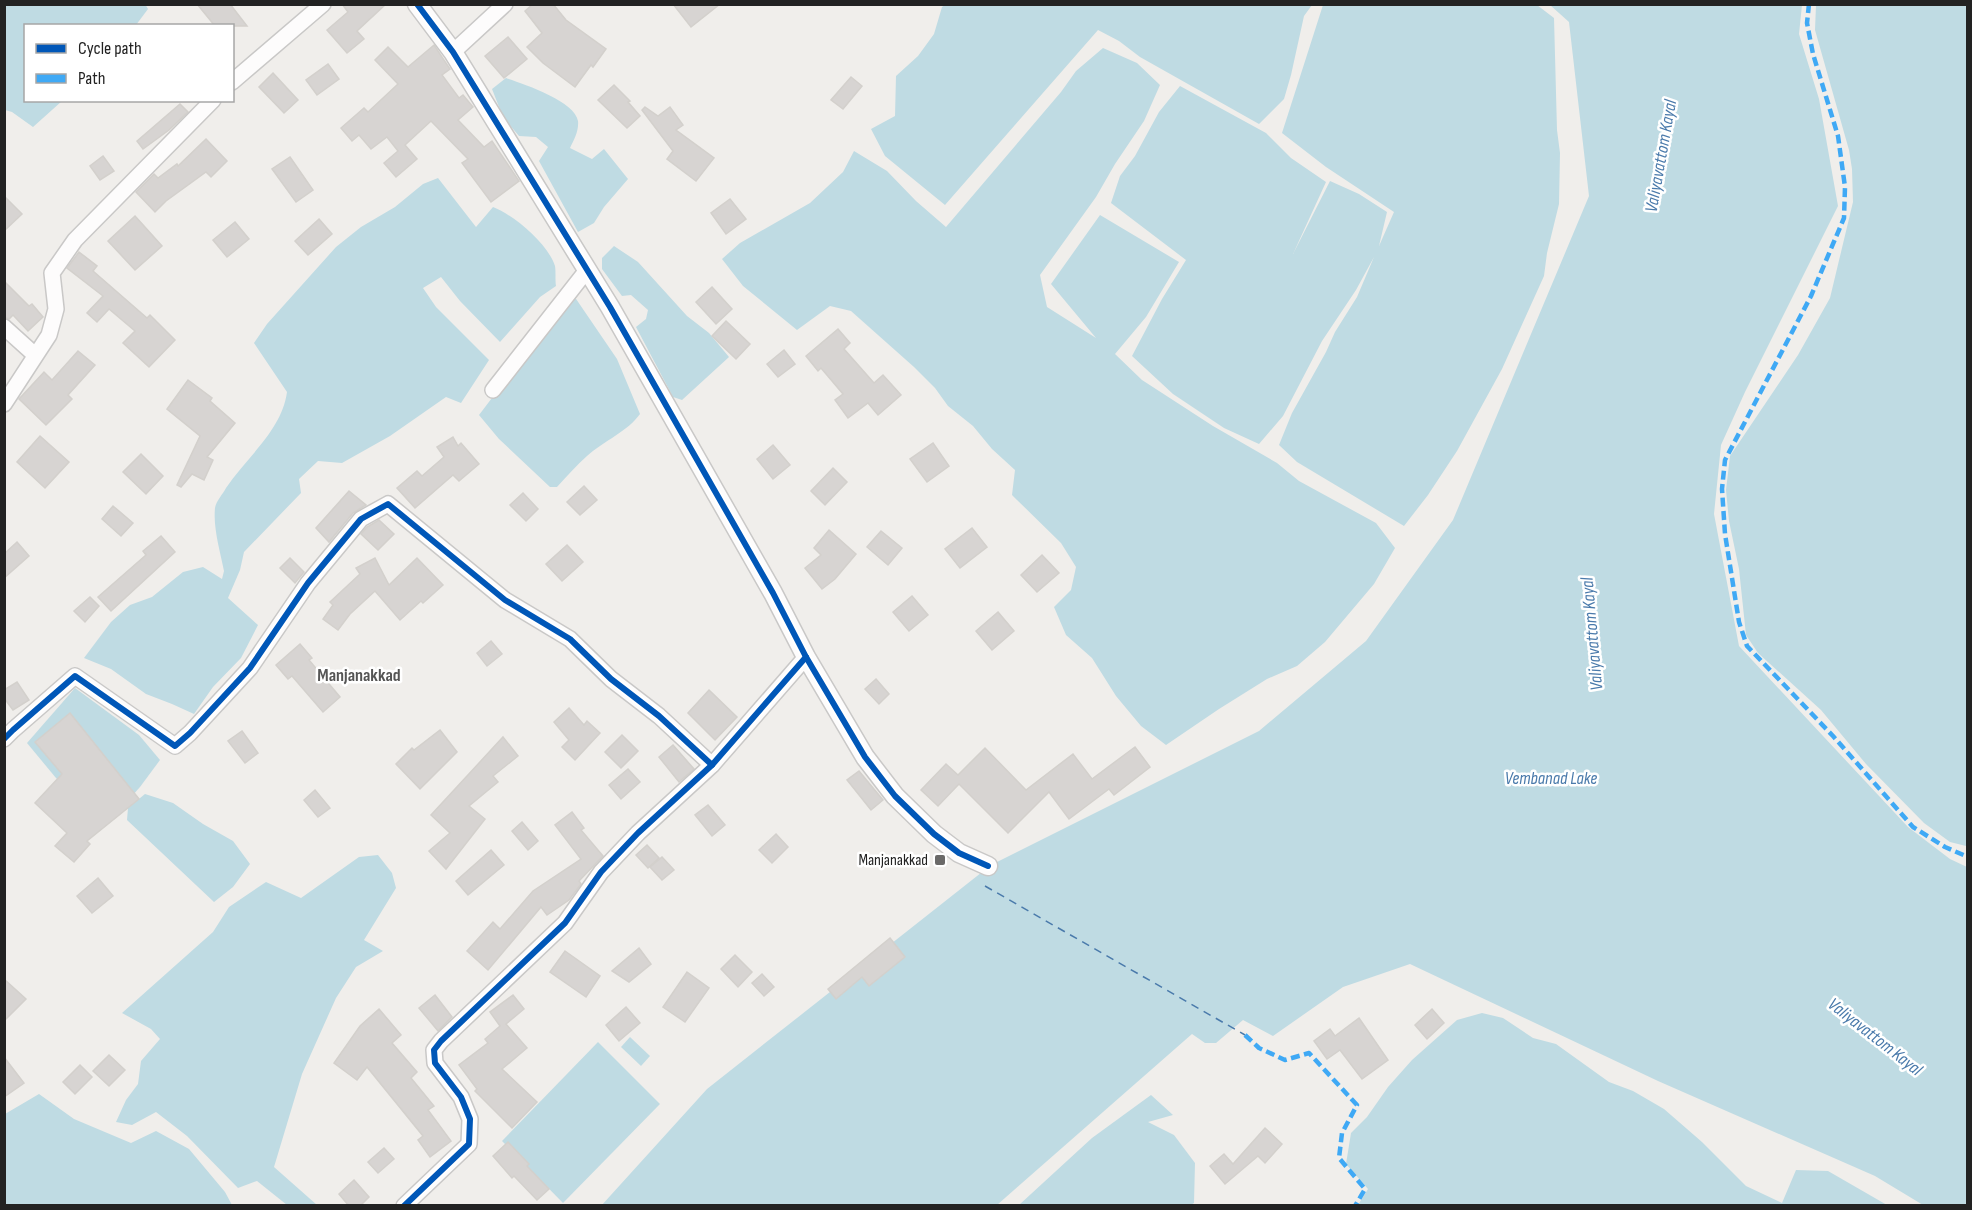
<svg xmlns="http://www.w3.org/2000/svg" width="1972" height="1210" viewBox="0 0 1972 1210" font-family="'Sofia Sans Condensed',sans-serif">
<rect width="100%" height="100%" fill="#f0eeeb"/>
<g fill="#bfdbe3">
<polygon points="5,4 145,4 148,9 136,25 26,26 26,100 62,101 33,127 12,112 5,110"/>
<polygon points="946,4 1312,4 1312,5 1304,16 1291,75 1284,99 1259,124 1140,57 1119,41 1098,30 945,205 885,156 871,129 895,116 896,76 918,56 934,34 942,7"/>
<polygon points="1323,5 1537,5 1554,18 1557,130 1560,153 1559,204 1547,253 1544,276 1502,369 1457,451 1428,495 1404,526 1297,462 1279,445 1292,413 1326,352 1335,332 1357,297 1374,257 1356,290 1322,341 1283,416 1259,444 1224,428 1173,394 1132,356 1162,299 1186,260 1111,203 1120,176 1135,156 1159,112 1180,86 1266,133 1291,158 1326,182 1293,254 1330,181 1359,194 1387,212 1379,246 1394,212 1326,167 1282,133"/>
<polygon points="1550,5 1802,5 1799,34 1819,99 1838,206 1745,392 1721,445 1714,514 1739,646 1908,827 1950,859 1967,867 1967,1205 1923,1205 1875,1176 1658,1081 1410,964 1343,987 1273,1036 1243,1020 1216,1043 1205,1043 1192,1034 997,1205 601,1206 707,1089 991,865 1259,731 1366,641 1453,520 1589,196 1569,22"/>
<polygon points="1816,5 1967,5 1966,846 1950,842 1924,823 1866,764 1821,710 1758,653 1746,635 1739,569 1729,521 1726,490 1730,456 1798,355 1830,298 1853,202 1852,169 1849,150 1815,30"/>
<polygon points="1103,48 1137,63 1160,85 1144,121 1115,164 1096,197 1040,275 1047,307 1096,338 1051,284 1100,215 1179,262 1146,317 1115,354 1142,380 1213,426 1277,463 1299,481 1376,523 1395,548 1374,584 1325,642 1297,666 1267,679 1219,709 1166,745 1141,726 1116,696 1092,658 1066,635 1054,607 1071,590 1076,567 1061,543 1012,495 1015,470 992,449 973,426 948,406 935,388 914,367 851,311 830,306 797,330 743,286 722,259 740,243 810,203 843,172 854,151 887,171 916,201 946,227 1061,92 1076,71"/>
<path d="M506,78C524,84 575,101 578,121C579,131 574,140 570,148L592,159L604,149L628,179L604,207L594,223L578,232L539,161L548,147L536,137L519,136L503,117L492,89Z"/>
<path d="M438,178L476,227L493,207C514,215 548,244 555,266C556,272 555,280 556,286L540,297L500,342L460,301L441,277L423,288L436,307L489,360L461,403L446,397L390,436L342,463L318,461L299,479L301,493L244,552L240,570L228,598L258,625L241,658L213,687L194,714L172,704L146,694L111,669L84,658L111,622L130,605L152,597L183,572L203,567L222,579L224,571C220,551 213,528 215,508C216,501 223,494 226,488C247,457 282,430 287,392L254,343L267,324L336,247L361,227L395,207L423,184Z"/>
<polygon points="614,246 638,262 687,316 709,333 729,357 682,400 673,397 636,327 646,319 648,310 631,295 622,296 602,269 602,258"/>
<path d="M572,293L617,359L640,414C628,431 604,441 587,456C577,465 567,476 557,487H550L499,439L479,415Z"/>
<polygon points="75,688 139,735 160,760 140,787 109,822 79,800 56,778 27,743"/>
<polygon points="145,794 173,803 203,824 233,841 250,864 233,887 214,902 127,820 128,808"/>
<polygon points="378,855 392,873 396,888 364,940 383,951 356,967 336,998 302,1074 274,1167 317,1205 287,1205 257,1181 238,1188 187,1136 156,1112 132,1125 116,1122 126,1100 138,1084 141,1061 160,1039 151,1029 122,1013 213,932 229,907 266,882 301,898 359,857"/>
<polygon points="1482,1013 1503,1018 1533,1038 1556,1044 1609,1082 1633,1091 1664,1109 1702,1142 1746,1186 1782,1203 1796,1170 1828,1171 1887,1205 1358,1205 1368,1189 1346,1164 1351,1133 1367,1117 1388,1087 1412,1060 1457,1020"/>
<polygon points="630,1037 650,1056 641,1066 621,1047"/>
<polygon points="598,1042 660,1104 563,1203 502,1141"/>
<polygon points="39,1094 74,1119 131,1143 156,1131 189,1149 225,1192 232,1205 5,1205 5,1114"/>
<polygon points="1151,1095 1173,1115 1148,1122 1174,1135 1195,1163 1194,1203 1189,1206 1019,1205 1092,1138"/>
</g>
<g fill="none" stroke-linecap="round" stroke-linejoin="round">
<polyline stroke="#4a7aab" stroke-width="1.5" stroke-dasharray="8 6" stroke-linecap="butt" points="985,886 1245,1035"/>
</g>
<g fill="#d7d4d2" stroke="#d3d0cc" stroke-width="1.5">
<polygon points="197,4 230,4 247,26 215,26"/>
<polygon points="342,4 386,4 357,31 364,39 347,53 327,30 348,12"/>
<polygon points="533,4 553,4 566,20 606,49 593,67 591,65 575,87 543,63 527,47 542,33 525,11"/>
<polygon points="673,4 720,4 691,27"/>
<polygon points="508,37 527,59 504,78 485,56"/>
<polygon points="434,45 450,69 442,75 459,98 463,95 473,107 458,120 484,147 492,141 519,181 491,202 462,163 468,159 431,121 405,145 417,159 396,177 384,163 398,151 387,137 371,149 359,135 352,141 341,128 364,108 368,112 398,84 375,60 388,47 408,67"/>
<polygon points="328,64 339,79 317,95 306,80"/>
<polygon points="273,73 298,100 284,113 259,87"/>
<polygon points="851,77 862,86 843,109 831,100"/>
<polygon points="614,85 630,101 628,102 640,116 627,128 598,100"/>
<polygon points="180,104 188,112 169,130 143,149 137,141"/>
<polygon points="645,107 658,116 670,107 683,125 676,130 714,158 696,181 667,159 673,151 642,110"/>
<polygon points="206,139 227,161 211,177 206,172 166,201 155,212 136,192 154,174 158,178 177,164 178,166"/>
<polygon points="103,156 114,171 100,180 90,166"/>
<polygon points="290,157 313,190 296,202 272,169"/>
<polygon points="4,196 22,214 4,231"/>
<polygon points="730,199 746,219 726,234 711,213"/>
<polygon points="135,216 162,246 135,270 108,241"/>
<polygon points="319,219 332,234 308,255 295,241"/>
<polygon points="235,222 249,239 227,257 213,240"/>
<polygon points="79,252 97,266 93,271 147,318 150,315 175,340 149,367 123,343 135,331 109,309 97,322 87,313 103,296 67,268"/>
<polygon points="4,281 29,306 32,304 43,317 28,331 13,315 9,319 4,317"/>
<polygon points="712,287 732,309 716,324 696,302"/>
<polygon points="726,321 750,344 736,359 712,336"/>
<polygon points="838,329 850,343 844,349 874,383 883,375 901,395 878,415 868,403 848,418 835,400 843,394 821,368 818,371 806,356"/>
<polygon points="784,350 795,364 778,377 767,364"/>
<polygon points="78,351 95,365 68,395 72,399 46,425 19,399 44,372 52,380"/>
<polygon points="188,380 212,398 210,401 235,423 207,457 213,460 204,480 192,474 181,487 177,485 200,436 167,409"/>
<polygon points="40,436 69,462 45,488 17,462"/>
<polygon points="453,437 458,446 461,443 479,464 459,481 453,475 415,508 397,488 417,471 422,476 444,457 437,447"/>
<polygon points="933,443 949,466 927,482 910,459"/>
<polygon points="773,445 790,465 773,479 757,459"/>
<polygon points="141,454 163,476 146,494 123,472"/>
<polygon points="833,468 847,482 825,505 811,491"/>
<polygon points="584,486 597,500 580,515 567,502"/>
<polygon points="349,491 366,505 353,513 329,542 316,528"/>
<polygon points="523,493 538,509 526,521 510,505"/>
<polygon points="113,506 133,523 121,536 102,519"/>
<polygon points="379,520 394,534 378,550 361,534 367,527"/>
<polygon points="972,528 987,547 960,568 945,549"/>
<polygon points="829,530 856,554 835,579 822,589 805,568 821,555 814,548"/>
<polygon points="881,531 902,548 888,565 867,547"/>
<polygon points="161,536 175,552 111,611 98,597 146,555 143,551"/>
<polygon points="17,542 29,556 4,578 4,554"/>
<polygon points="567,545 583,562 562,581 546,564"/>
<polygon points="1042,555 1059,573 1037,592 1021,575"/>
<polygon points="290,558 304,572 295,583 280,568"/>
<polygon points="375,558 389,585 417,558 443,585 423,603 421,601 400,620 375,591 350,614 338,630 323,619 333,605 330,602 360,574 356,568"/>
<polygon points="912,596 928,615 909,631 893,612"/>
<polygon points="90,597 99,606 85,622 74,611"/>
<polygon points="998,612 1014,631 992,650 976,631"/>
<polygon points="491,641 502,654 487,666 477,653"/>
<polygon points="300,644 312,658 309,660 340,697 323,712 292,676 288,679 276,665"/>
<polygon points="876,679 889,694 879,704 865,689"/>
<polygon points="17,682 29,700 13,710 4,698 4,690"/>
<polygon points="709,690 737,717 715,740 688,713"/>
<polygon points="569,708 584,725 587,721 600,733 575,760 562,747 569,740 554,722"/>
<polygon points="70,713 139,799 87,841 90,844 74,862 55,846 67,833 35,803 62,774 35,742"/>
<polygon points="440,730 457,752 420,789 396,764 412,748 414,750"/>
<polygon points="242,731 258,753 245,763 228,741"/>
<polygon points="622,735 638,751 621,768 605,752"/>
<polygon points="503,737 518,756 493,776 498,782 469,806 485,819 446,869 429,851 450,833 431,815"/>
<polygon points="673,745 694,769 679,782 659,757"/>
<polygon points="1135,747 1150,767 1114,795 1109,789 1069,819 1049,792 1008,833 959,784 938,806 921,790 946,764 958,775 985,748 1026,790 1073,754 1092,779"/>
<polygon points="628,769 640,782 621,799 609,785"/>
<polygon points="859,771 883,800 871,810 847,780"/>
<polygon points="315,790 330,808 318,817 304,800"/>
<polygon points="708,805 725,825 712,836 695,815"/>
<polygon points="572,812 584,828 581,830 603,856 579,881 581,884 569,900 547,915 541,907 488,970 467,951 493,922 500,929 533,891 581,859 555,825"/>
<polygon points="522,822 538,841 528,850 512,831"/>
<polygon points="776,834 788,847 772,863 759,850"/>
<polygon points="647,845 659,858 648,868 636,855"/>
<polygon points="491,850 504,865 468,895 456,881"/>
<polygon points="662,857 674,870 662,880 650,867"/>
<polygon points="98,878 113,896 92,913 77,896"/>
<polygon points="890,938 905,957 869,986 862,977 836,999 828,989"/>
<polygon points="639,948 651,964 629,982 612,971"/>
<polygon points="565,951 600,976 586,997 550,972"/>
<polygon points="735,955 752,972 738,987 721,969"/>
<polygon points="687,972 709,988 685,1022 663,1007"/>
<polygon points="762,974 774,987 764,996 752,983"/>
<polygon points="4,979 26,999 4,1021"/>
<polygon points="435,995 452,1017 438,1031 419,1008"/>
<polygon points="513,995 524,1009 506,1024 527,1048 502,1069 537,1102 512,1128 475,1091 477,1089 459,1065 488,1043 485,1039 500,1026 490,1012"/>
<polygon points="626,1007 640,1023 619,1041 606,1025"/>
<polygon points="379,1009 401,1035 392,1043 417,1072 411,1078 434,1106 428,1110 451,1141 430,1157 418,1140 423,1136 367,1067 357,1080 334,1063 360,1026"/>
<polygon points="1432,1009 1444,1023 1427,1039 1415,1025"/>
<polygon points="1359,1018 1388,1060 1362,1079 1340,1050 1327,1059 1314,1041 1330,1029 1335,1036"/>
<polygon points="109,1055 125,1070 109,1086 93,1071"/>
<polygon points="4,1057 24,1083 4,1097"/>
<polygon points="80,1065 92,1077 75,1094 63,1082"/>
<polygon points="1265,1128 1282,1144 1265,1163 1258,1156 1225,1184 1210,1166 1224,1154 1233,1164"/>
<polygon points="508,1142 529,1164 527,1166 549,1189 537,1200 514,1176 512,1178 493,1156"/>
<polygon points="384,1148 394,1159 378,1173 368,1162"/>
<polygon points="354,1180 369,1197 360,1206 349,1206 339,1194"/>
</g>
<g fill="none" stroke-linecap="round" stroke-linejoin="round">
<g stroke="#c9c8c7" stroke-width="18">
<g id="minor">
<polyline points="453,52 505,4"/>
<polyline points="232,82 323,4"/>
<polyline points="4,327 35,355"/>
<polyline points="493,390 587,270"/>
<polyline points="4,404 49,335 56,309 52,273 75,240 213,100"/>
<polyline points="4,739 13,730 75,676 175,746 190,733 250,668 308,583 361,519 388,504 505,600 570,639 611,679 659,716 712,765"/>
<polyline points="404,1206 469,1144 470,1119 461,1097 435,1063 434,1050 441,1041 565,923 601,872 638,833 712,765 806,657"/>
</g>
</g>
<g stroke="#c9c8c7" stroke-width="21">
<polyline id="tertiary" points="417,4 453,52 610,307 773,593 806,657 865,757 895,796 934,834 959,853 988,866"/>
</g>
<use href="#minor" stroke="#fdfcfc" stroke-width="15"/>
<use href="#tertiary" stroke="#fdfcfc" stroke-width="18"/>
<g stroke="#3fa9f5" stroke-width="4.5" stroke-dasharray="9 4.5" stroke-linecap="butt">
<polyline points="1809,4 1807,23 1813,54 1838,136 1845,187 1844,218 1811,296 1725,460 1722,489 1725,534 1739,622 1747,646 1833,736 1913,827 1945,847 1968,857"/>
<polyline points="1245,1035 1259,1048 1285,1060 1309,1053 1357,1105 1342,1133 1339,1158 1365,1189 1355,1206"/>
</g>
<g stroke="#fff" stroke-width="10">
<g id="cycleway">
<polyline points="417,4 453,52 610,307 773,593 806,657 865,757 895,796 934,834 959,853 988,866"/>
<polyline points="4,739 13,730 75,676 175,746 190,733 250,668 308,583 361,519 388,504 505,600 570,639 611,679 659,716 712,765"/>
<polyline points="404,1206 469,1144 470,1119 461,1097 435,1063 434,1050 441,1041 565,923 601,872 638,833 712,765 806,657"/>
</g>
</g>
<use href="#cycleway" stroke="#0057b8" stroke-width="6"/>
</g>
<rect fill="#6a6968" stroke="#fff" stroke-width="2" x="934" y="854" width="12" height="12" rx="3"/>
<g text-anchor="middle" dominant-baseline="central" stroke-width="5" stroke-linejoin="round" paint-order="stroke">
<g font-size="16" fill="#222" stroke="#fff" text-anchor="end">
<text x="928" y="860">Manjanakkad</text>
</g>
<g font-size="18" font-style="italic" fill="#4a7aab" stroke="#fff">
<text transform="translate(1661 156) rotate(-80)">Valiyavattom Kayal</text>
<text transform="translate(1592 634) rotate(-95)">Valiyavattom Kayal</text>
<text x="1551" y="778">Vembanad Lake</text>
<text transform="translate(1875 1037) rotate(38)">Valiyavattom Kayal</text>
</g>
<g font-size="18" font-weight="bold" fill="#555" stroke="#fff">
<text x="359" y="675">Manjanakkad</text>
</g>
</g>
<rect width="1972" height="1210" fill="none" stroke="#222222" stroke-width="12"/>
<rect x="24" y="24" width="210" height="78" fill="#ffffff" stroke="#a7a7a7" stroke-width="1.5"/>
<rect x="36" y="44" width="30" height="9" fill="#0057b8" stroke="#a7a7a7" stroke-width="1.5"/>
<text x="78" y="54" font-size="18" fill="#222222">Cycle path</text>
<rect x="36" y="74" width="30" height="9" fill="#3fa9f5" stroke="#a7a7a7" stroke-width="1.5"/>
<text x="78" y="84" font-size="18" fill="#222222">Path</text>
</svg>
